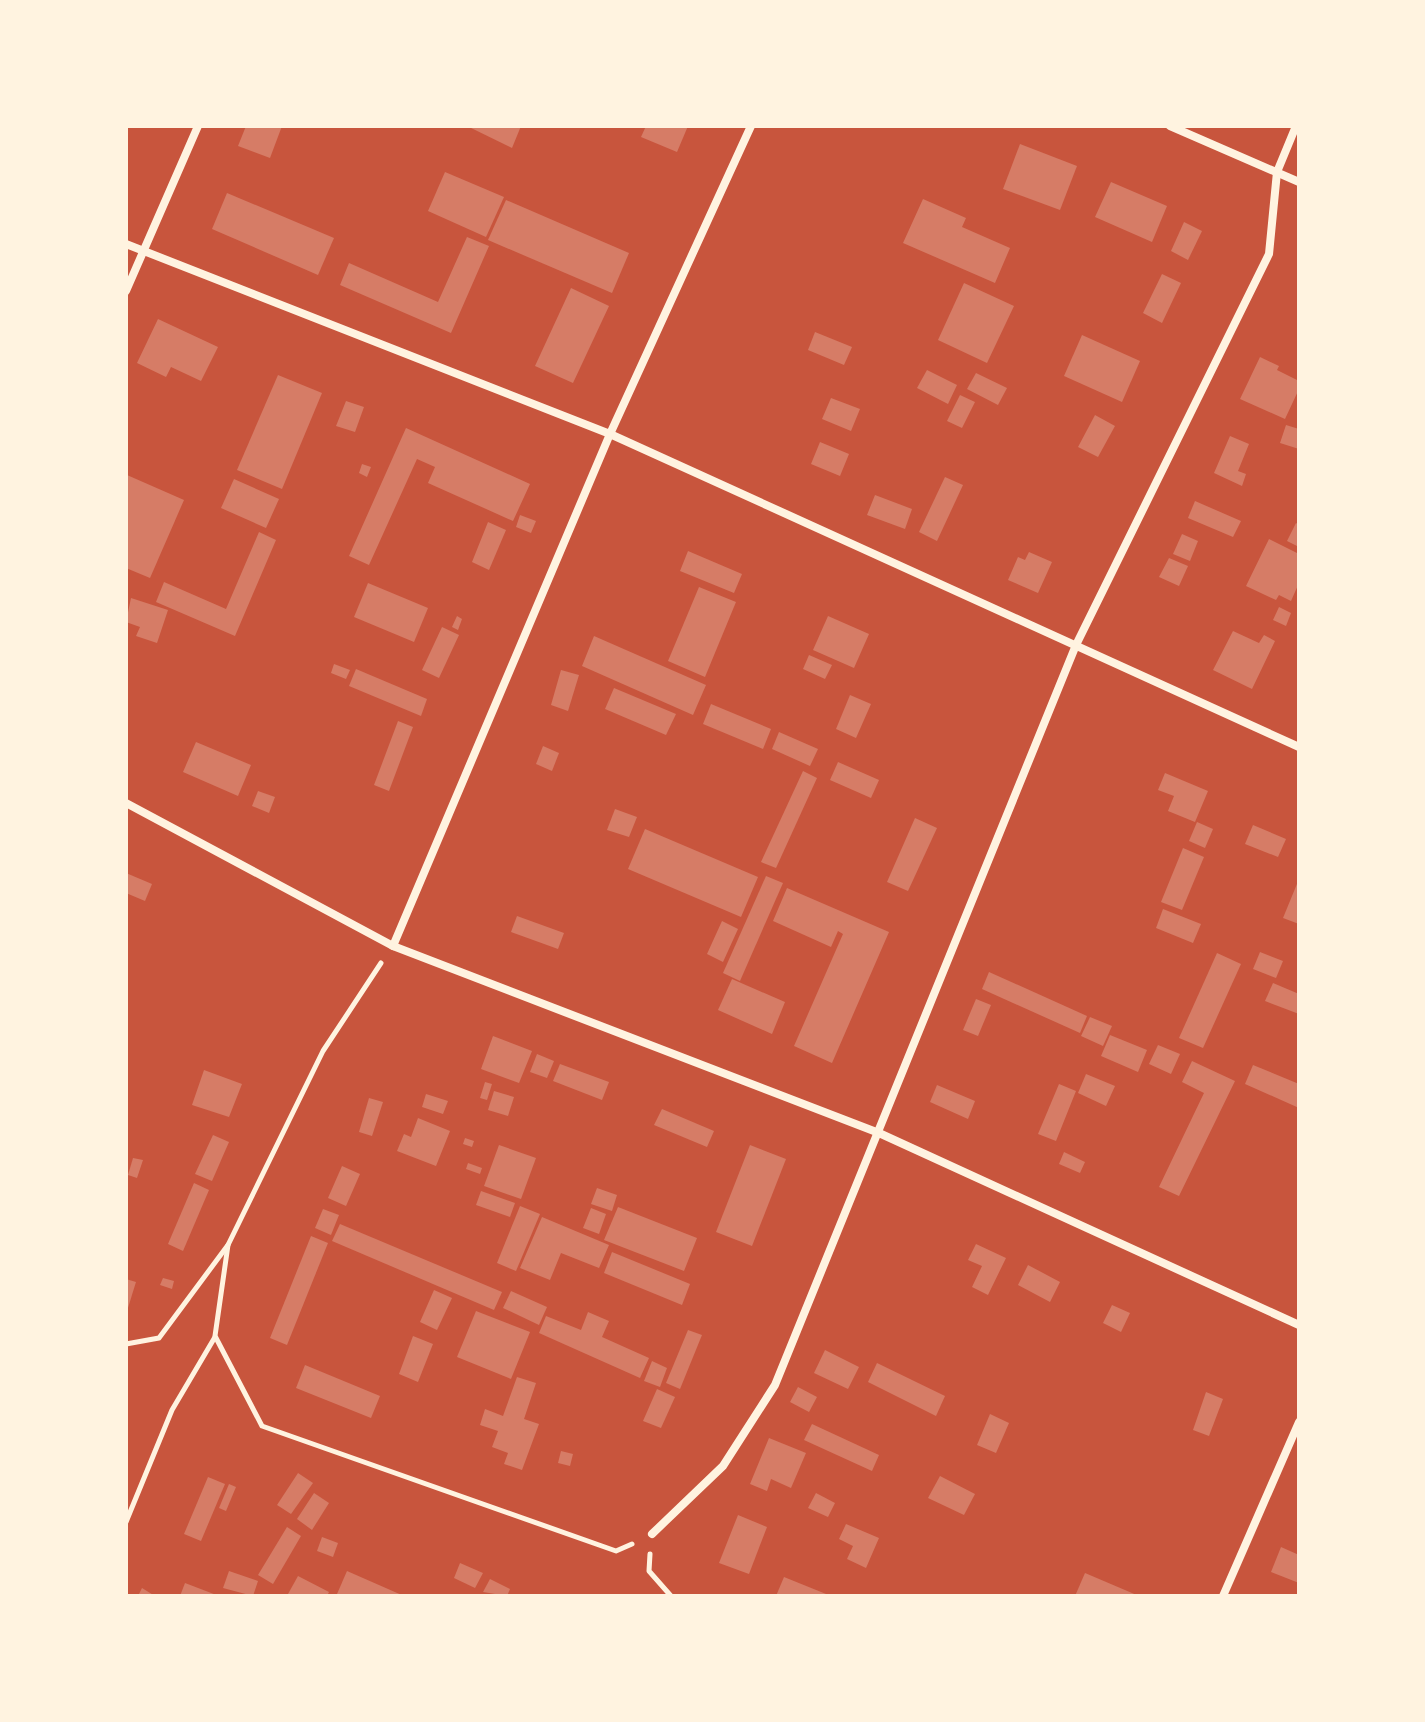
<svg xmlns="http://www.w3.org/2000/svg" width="1425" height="1722" viewBox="0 0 1425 1722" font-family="Mulish,sans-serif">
<rect width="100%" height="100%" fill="#c8553d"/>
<g fill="#d67c66">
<polygon points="246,126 282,126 270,158 238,146"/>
<polygon points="467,126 521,126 512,148"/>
<polygon points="646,126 688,126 677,152 641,137"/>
<polygon points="1020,144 1077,166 1060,210 1003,189"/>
<polygon points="445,172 504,197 486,237 428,211"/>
<polygon points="1111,182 1167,206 1152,242 1095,217"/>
<polygon points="227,193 334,238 318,275 212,229"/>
<polygon points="923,199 966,218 962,227 1010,248 995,283 903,243"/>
<polygon points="506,200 629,253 612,293 488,240"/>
<polygon points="1184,222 1202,231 1188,260 1171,251"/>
<polygon points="467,237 489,246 451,333 340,285 349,263 438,302"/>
<polygon points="1162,274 1181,283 1162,323 1143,313"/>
<polygon points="964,283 1014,306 987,363 938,340"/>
<polygon points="571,288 609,306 573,383 535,366"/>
<polygon points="158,319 218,347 201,381 171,367 166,377 137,363"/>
<polygon points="815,332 852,347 844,365 808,350"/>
<polygon points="1082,335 1140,361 1122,402 1064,376"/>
<polygon points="1260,357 1279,366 1277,370 1299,381 1299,389 1285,419 1240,399"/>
<polygon points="927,370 957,385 948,404 917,388"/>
<polygon points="976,373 1007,388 998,405 967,389"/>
<polygon points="278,375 322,393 282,489 237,470"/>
<polygon points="960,395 975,402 962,428 947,421"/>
<polygon points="831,398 860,409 851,431 822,419"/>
<polygon points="346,401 364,407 355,432 336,426"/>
<polygon points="1095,415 1115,426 1098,457 1078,447"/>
<polygon points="1286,425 1299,429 1299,449 1280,443"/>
<polygon points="406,428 530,484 513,521 428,483 435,467 417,459 369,565 349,556"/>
<polygon points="1230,436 1249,444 1238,471 1246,474 1242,486 1214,473"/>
<polygon points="820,442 849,454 840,476 811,464"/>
<polygon points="362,464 371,467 367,477 359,473"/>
<polygon points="127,475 184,500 150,578 126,568"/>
<polygon points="945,477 963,485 937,541 919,532"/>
<polygon points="234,479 279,499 266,528 221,508"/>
<polygon points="875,495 912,509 905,529 867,515"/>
<polygon points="1195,501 1241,521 1233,537 1188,518"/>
<polygon points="520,515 536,521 531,533 516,527"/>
<polygon points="488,522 506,530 489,570 472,562"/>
<polygon points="1296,523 1299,525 1299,547 1287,541"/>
<polygon points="259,532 276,540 235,636 156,602 164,582 226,609"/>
<polygon points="1182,534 1198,541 1190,561 1173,554"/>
<polygon points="1269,539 1299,554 1299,583 1291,601 1279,595 1276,600 1246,586"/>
<polygon points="688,551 742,574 734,593 680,571"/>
<polygon points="1029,552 1052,562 1038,593 1008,580 1018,557 1025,560"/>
<polygon points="1169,558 1188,566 1179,586 1159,577"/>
<polygon points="368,583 428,608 414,642 354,617"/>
<polygon points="699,587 736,602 705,677 668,661"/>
<polygon points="131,598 168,610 157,643 136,636 140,627 126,622"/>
<polygon points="1279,607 1291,613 1286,626 1273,620"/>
<polygon points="457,616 462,619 458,630 452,627"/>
<polygon points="828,616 869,634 854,668 813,650"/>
<polygon points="442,627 459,635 439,678 422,670"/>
<polygon points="1233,631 1259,643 1264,635 1275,641 1252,689 1213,670"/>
<polygon points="594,636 706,685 693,715 582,666"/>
<polygon points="809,655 832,665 825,679 803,669"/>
<polygon points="334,664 350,670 346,679 331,673"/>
<polygon points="356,669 427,699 421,716 349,686"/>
<polygon points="561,670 579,675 568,711 551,705"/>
<polygon points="614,688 676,714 666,735 605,709"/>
<polygon points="850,695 871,704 856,738 836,729"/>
<polygon points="711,704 771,729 763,749 703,724"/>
<polygon points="398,721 413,727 389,791 374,785"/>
<polygon points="779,732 818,749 810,766 772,749"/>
<polygon points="196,742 251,765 238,796 183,772"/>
<polygon points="543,746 559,753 552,771 536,764"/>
<polygon points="838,762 879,780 871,798 830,780"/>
<polygon points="803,771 817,778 776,868 761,862"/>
<polygon points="1165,773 1208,791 1195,822 1168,811 1174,796 1158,790"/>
<polygon points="258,791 275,797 269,813 252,806"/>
<polygon points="615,809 637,817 629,837 607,830"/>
<polygon points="915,818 937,828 908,891 887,882"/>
<polygon points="1197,822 1213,829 1205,848 1189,841"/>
<polygon points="1253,825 1286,839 1278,857 1245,844"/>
<polygon points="645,829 758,877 741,917 628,869"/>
<polygon points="1183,848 1204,857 1182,910 1161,902"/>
<polygon points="126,873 152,884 145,901 126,893"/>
<polygon points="766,876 783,883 740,981 723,973"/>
<polygon points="1299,879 1299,924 1283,918"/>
<polygon points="787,888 889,932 832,1063 794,1046 843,934 838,931 831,947 773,921"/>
<polygon points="1163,909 1201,924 1193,943 1156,928"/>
<polygon points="517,916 564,933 558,949 511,932"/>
<polygon points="722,921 738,929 723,962 707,954"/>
<polygon points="1260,952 1283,961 1276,978 1253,969"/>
<polygon points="1217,953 1241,964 1203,1048 1179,1038"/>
<polygon points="989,972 1087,1016 1080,1033 982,989"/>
<polygon points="732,979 785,1002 772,1034 718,1010"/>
<polygon points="1273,983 1299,994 1299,1014 1265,1001"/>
<polygon points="976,999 991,1005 978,1036 963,1030"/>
<polygon points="1090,1017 1112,1026 1103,1046 1081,1036"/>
<polygon points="1110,1035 1147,1050 1138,1072 1101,1056"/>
<polygon points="493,1036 532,1051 519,1083 481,1069"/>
<polygon points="1158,1045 1180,1054 1171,1074 1149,1064"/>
<polygon points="537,1054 554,1061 547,1078 530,1072"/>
<polygon points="1192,1061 1235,1081 1179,1196 1159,1187 1204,1093 1182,1082"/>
<polygon points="560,1064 609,1082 602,1100 553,1081"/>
<polygon points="1253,1065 1299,1084 1299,1108 1245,1084"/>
<polygon points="204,1070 242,1084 229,1117 192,1105"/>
<polygon points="1086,1074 1115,1086 1106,1106 1078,1093"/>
<polygon points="485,1082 492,1084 487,1100 480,1098"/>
<polygon points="1059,1084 1076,1091 1056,1141 1038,1134"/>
<polygon points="937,1085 975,1101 968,1119 930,1102"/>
<polygon points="494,1091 514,1097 508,1116 488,1110"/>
<polygon points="426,1094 448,1101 443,1114 422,1107"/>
<polygon points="369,1098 383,1102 372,1136 359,1132"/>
<polygon points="662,1109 714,1131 707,1147 654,1125"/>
<polygon points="418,1118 450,1131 436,1166 397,1151 404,1134 411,1137"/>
<polygon points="213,1135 229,1142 212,1181 195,1174"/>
<polygon points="465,1138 474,1141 472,1147 463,1144"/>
<polygon points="499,1145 536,1158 521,1199 484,1186"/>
<polygon points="750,1145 786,1159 752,1246 716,1232"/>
<polygon points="1064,1152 1085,1162 1080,1173 1059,1164"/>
<polygon points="133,1158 143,1160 137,1178 128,1175"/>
<polygon points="468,1163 482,1168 480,1174 466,1169"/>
<polygon points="342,1166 360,1174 346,1206 328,1198"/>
<polygon points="194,1183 209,1190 183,1251 168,1244"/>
<polygon points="597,1188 617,1195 612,1211 591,1204"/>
<polygon points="481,1191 515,1203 510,1217 476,1205"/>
<polygon points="520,1206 540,1214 516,1271 497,1263"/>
<polygon points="618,1207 697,1238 684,1271 604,1240"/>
<polygon points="591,1208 606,1214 599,1234 583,1228"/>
<polygon points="323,1209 339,1215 331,1235 315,1228"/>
<polygon points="542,1217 609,1245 599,1268 561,1253 550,1280 520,1268"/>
<polygon points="340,1224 502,1292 494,1310 332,1241"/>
<polygon points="311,1236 328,1243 287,1345 270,1338"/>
<polygon points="976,1244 1006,1258 988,1295 972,1287 982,1266 968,1260"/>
<polygon points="612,1252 690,1284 682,1305 604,1273"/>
<polygon points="1028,1265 1060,1282 1050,1302 1018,1285"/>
<polygon points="163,1278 174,1281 172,1289 160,1285"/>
<polygon points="126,1279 136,1282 127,1311 126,1311"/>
<polygon points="434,1290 452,1298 437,1330 420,1322"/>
<polygon points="511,1291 547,1307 539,1325 503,1308"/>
<polygon points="1112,1305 1130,1313 1121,1332 1103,1323"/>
<polygon points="476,1311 530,1332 511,1379 457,1357"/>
<polygon points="588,1312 609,1321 602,1337 649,1358 640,1378 539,1333 546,1316 581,1330"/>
<polygon points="688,1330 702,1335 680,1389 666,1383"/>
<polygon points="413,1336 433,1344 418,1382 399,1374"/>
<polygon points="825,1350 859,1367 848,1389 814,1373"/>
<polygon points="652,1361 667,1368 660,1387 644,1381"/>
<polygon points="877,1363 945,1396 936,1416 868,1382"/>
<polygon points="305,1365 380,1396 371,1418 296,1388"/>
<polygon points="517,1377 536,1383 524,1419 539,1424 522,1470 504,1464 508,1453 492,1447 498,1431 480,1425 485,1409 503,1416"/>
<polygon points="798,1387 817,1397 809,1412 790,1402"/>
<polygon points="657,1389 675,1397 661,1428 643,1421"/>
<polygon points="1206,1392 1223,1399 1209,1436 1193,1430"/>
<polygon points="990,1414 1009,1423 996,1453 977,1445"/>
<polygon points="812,1424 879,1455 872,1471 804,1440"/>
<polygon points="769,1438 806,1453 791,1488 771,1479 767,1491 750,1484"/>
<polygon points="561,1451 573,1454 570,1466 558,1463"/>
<polygon points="298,1473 313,1483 291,1514 277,1505"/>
<polygon points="940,1476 975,1494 964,1515 928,1498"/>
<polygon points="208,1477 225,1484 201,1541 184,1534"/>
<polygon points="229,1484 236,1487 226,1511 219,1508"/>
<polygon points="314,1493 329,1503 312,1530 297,1519"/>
<polygon points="816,1493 835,1503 828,1517 808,1508"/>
<polygon points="738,1515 767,1527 749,1574 719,1563"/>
<polygon points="846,1524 879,1538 866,1568 847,1559 853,1546 839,1539"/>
<polygon points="287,1527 301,1536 273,1584 258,1575"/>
<polygon points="322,1537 338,1543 333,1557 317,1551"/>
<polygon points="1281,1547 1299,1555 1299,1583 1271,1572"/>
<polygon points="460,1563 483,1573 475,1588 454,1578"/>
<polygon points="229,1571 258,1581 253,1596 223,1588"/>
<polygon points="347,1571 404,1596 342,1596 337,1594"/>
<polygon points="1085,1573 1139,1596 1075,1596"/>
<polygon points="298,1576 329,1592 327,1596 288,1594"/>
<polygon points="784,1577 831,1596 776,1596"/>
<polygon points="490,1579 510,1589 507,1596 483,1592"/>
<polygon points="185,1583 219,1596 180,1596"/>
<polygon points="142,1588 155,1596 138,1596"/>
</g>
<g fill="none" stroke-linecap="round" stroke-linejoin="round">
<g stroke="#fff3e0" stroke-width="5">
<polyline points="228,1245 215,1336 262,1426 616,1551 632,1544"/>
<polyline points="126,1344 159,1338 228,1245 323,1051 381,963"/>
<polyline points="126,1522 172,1410 215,1337"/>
<polyline points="650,1554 649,1571 671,1596"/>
</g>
<g stroke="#fff3e0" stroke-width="8">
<polyline points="1170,126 1299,182"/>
<polyline points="126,244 610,434 1299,747"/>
<polyline points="126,291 198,126"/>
<polyline points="126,803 393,946 879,1133 1299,1325"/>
<polyline points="393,946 610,434 751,126"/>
<polyline points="652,1534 723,1466 775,1385 1076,645 1269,254 1277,172 1296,126"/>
<polyline points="1223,1596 1299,1422"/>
</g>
</g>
<rect width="1425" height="1722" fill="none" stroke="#fff3e0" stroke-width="256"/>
</svg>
